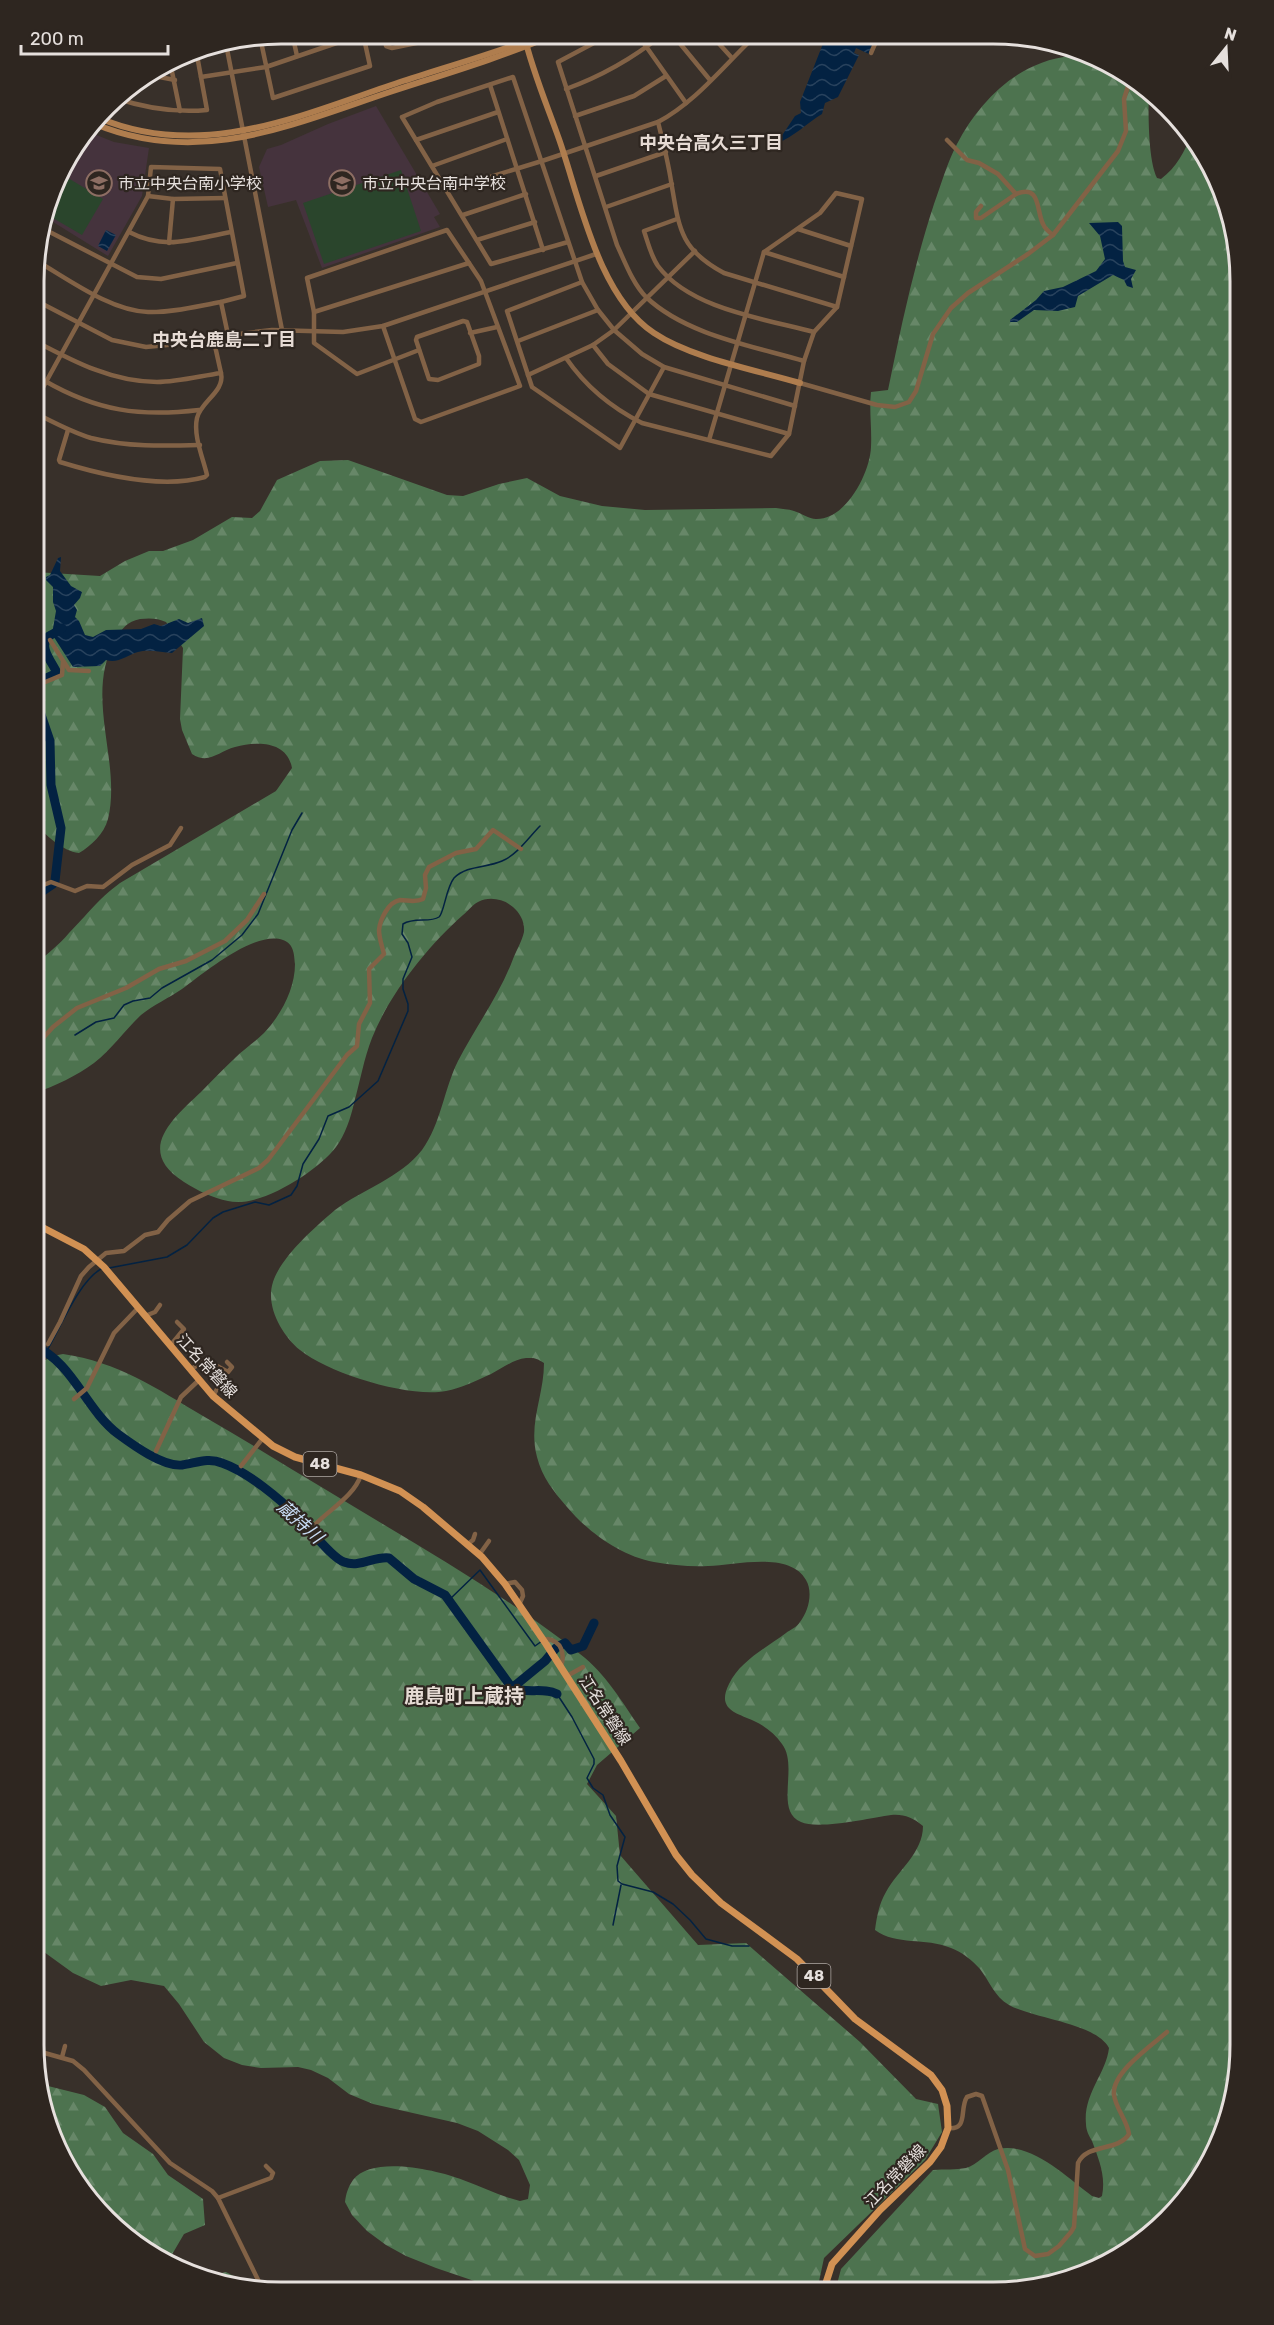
<svg xmlns="http://www.w3.org/2000/svg" width="1274" height="2325" viewBox="0 0 1274 2325" font-family="Rubik,'Noto Sans JP',sans-serif">
<defs>
<pattern id="forest-firs" width="22" height="20" patternUnits="userSpaceOnUse" patternTransform="scale(1.5)"><rect width="22" height="20" fill="#4d734f"/><path d="M5 1l3.5 6h-7zM16 11l3.5 6h-7z" fill="#678768"/></pattern>
<pattern id="water-waves" width="16" height="10" patternUnits="userSpaceOnUse" patternTransform="scale(1.5)"><rect width="16" height="10" fill="#032242"/><path d="M0 5q4-4 8 0t8 0" fill="none" stroke="#28425d"/></pattern>
</defs>
<rect width="100%" height="100%" fill="#38302a"/>
<g fill="#45333d">
<polygon points="376,106 440,214 434,217 440,227 322,268 296,200 268,207 259,167 267,149 281,145 328,124"/>
<polygon points="89,132 114,142 149,148 142,196 108,256 45,217 59,171"/>
</g>
<g fill="url(#forest-firs)">
<path d="M1071,56L1087,60L1102,67H1115L1149,90C1148,111 1148,160 1157,178L1161,179C1177,167 1184,152 1192,134L1199,143L1228,201L1241,281L1240,2061L1222,2139L1190,2195L1131,2250L1073,2279L993,2292H835L841,2269L933,2170C944,2169 956,2170 966,2168C977,2165 987,2152 998,2149C1030,2141 1068,2178 1092,2196L1099,2198L1102,2196C1106,2176 1099,2160 1092,2141C1089,2136 1086,2130 1086,2124C1083,2094 1106,2074 1109,2048C1096,2023 1034,2019 1009,2005C994,1996 990,1982 980,1969C972,1960 962,1952 951,1948C925,1937 897,1946 875,1930C877,1916 879,1904 886,1892C898,1870 923,1853 923,1826C912,1817 904,1814 891,1815C870,1818 818,1830 801,1822C774,1811 799,1766 782,1744C775,1734 765,1726 754,1721C737,1713 716,1710 729,1684C740,1661 766,1648 786,1633C790,1630 797,1627 800,1622C809,1610 813,1592 806,1580C790,1551 736,1565 708,1566C691,1567 671,1565 654,1562C621,1556 588,1532 567,1507C554,1492 542,1477 537,1457C528,1423 544,1396 544,1363C535,1358 537,1358 526,1358C514,1359 503,1368 491,1374C478,1380 461,1388 446,1391C409,1398 330,1374 300,1350C282,1335 265,1306 273,1282C281,1257 315,1227 335,1210C363,1189 400,1178 422,1150C441,1124 444,1089 458,1061C476,1026 499,996 513,959C516,951 522,941 524,932C525,922 520,913 513,907C504,899 489,896 478,902C472,905 468,911 463,915C428,946 390,993 372,1038C364,1058 360,1082 354,1103C351,1117 345,1135 336,1147C318,1171 259,1209 228,1201C213,1198 198,1191 184,1182C135,1151 172,1119 201,1092C212,1081 223,1069 235,1058C244,1049 255,1042 264,1033C281,1015 295,989 295,964C294,954 294,944 283,940C255,930 204,973 182,989C169,998 153,1005 141,1015C125,1030 112,1049 94,1063C76,1076 56,1086 34,1093V965C46,955 59,945 69,933C88,914 97,900 120,883L276,791L292,768C287,741 258,741 235,747C219,751 209,765 192,754L182,730L180,719L183,648L166,622C158,618 149,618 140,619C127,622 122,628 116,639C83,695 122,761 108,819C104,834 91,846 79,853C62,851 46,835 34,823L35,572L100,576L125,561L149,551H163L193,540L232,517L252,518L260,511L277,480L320,461L348,460L447,495L463,496L499,484L527,478L560,496L602,506L645,510L776,508C782,509 788,509 794,511C801,513 809,519 816,519C846,520 870,473 871,447C872,429 869,410 871,392L888,390C901,327 914,265 934,204C941,185 947,163 957,144C980,100 1019,61 1071,56Z"/>
<path d="M63,1354C118,1362 156,1388 203,1416C245,1440 286,1466 328,1491C413,1543 502,1592 580,1654C606,1674 622,1702 640,1728L597,1765L587,1784L616,1816L620,1855L698,1945L746,1943L860,2042L916,2099L938,2104L942,2132L925,2160L824,2258L817,2291H512L492,2287L436,2268L406,2256L386,2245L367,2231L352,2215L345,2202C346,2194 348,2187 353,2180C372,2155 437,2170 463,2180C482,2187 500,2196 520,2201L528,2199L530,2185L519,2160L508,2150L478,2131L457,2123L373,2104L349,2094L328,2078L311,2070L298,2067L261,2068L242,2065L224,2058L204,2042L179,2004L164,1986L131,1980L101,1986L73,1973L33,1944L34,1366L53,1356Z"/>
<path d="M38,2074L48,2086L84,2095L105,2107L123,2133L153,2154L168,2175L203,2199L205,2225L184,2234L167,2263L144,2248L145,2240C127,2233 116,2226 105,2209L100,2211L75,2182L46,2124Z"/>
<polygon points="226,2272 243,2281 246,2289 204,2277"/>
</g>
<g fill="#2a452c">
<polygon points="401,170 421,231 324,264 303,203"/>
<polygon points="58,172 103,199 82,235 46,214"/>
</g>
<g fill="url(#water-waves)">
<path d="M826,36L876,37L869,54L856,48L854,53L859,55L838,97L825,103L822,114C807,123 794,137 777,143L795,116L801,113L800,102Z"/>
<polygon points="1118,222 1122,226 1123,261 1125,267 1136,270 1131,279 1133,288 1127,286 1124,280 1113,275 1078,296 1075,307 1058,311 1034,310 1017,322 1010,322 1010,320 1036,300 1044,291 1063,287 1096,271 1105,259 1100,236 1089,223"/>
<polygon points="106,230 116,235 107,251 98,246"/>
<path d="M61,557L60,571L71,586L82,592L80,598L74,605L77,610L75,617L79,621L85,635L93,637L106,630L141,629L154,624L161,626L179,619L188,623L202,618L204,626L172,653C162,652 147,649 138,652C127,655 118,664 106,660L100,666L73,667L52,634L56,611L53,602V587L46,580V577L50,575L58,558Z"/>
</g>
<g fill="none" stroke-linecap="round" stroke-linejoin="round">
<g stroke="#032242" stroke-width="1.5">
<polyline points="75,1035 96,1022 114,1018 124,1005 133,1001 150,998 162,988 212,960 242,935 258,914 292,830 302,813"/>
<path d="M109,1268L167,1257L187,1245L213,1218L223,1212L255,1202L269,1205L291,1195L297,1186L303,1164L319,1139L328,1116L349,1107L378,1081L408,1011V1004L403,989V979L412,957L408,943L402,934L403,924C414,917 430,923 439,917C444,913 446,888 454,878C467,865 487,868 502,861C517,855 529,837 540,826"/>
<path d="M46,1352C60,1329 79,1281 101,1269"/>
<polyline points="449,1600 480,1570 535,1646 542,1641"/>
<polyline points="557,1642 563,1641 565,1643"/>
<polyline points="557,1694 572,1717 594,1759 594,1764 587,1778 593,1788 603,1795 610,1815 625,1837 617,1866 618,1881 622,1884 653,1892 673,1904 690,1920 706,1939 732,1946 749,1946"/>
<polyline points="613,1925 621,1885"/>
</g>
<g stroke="#032242" stroke-width="9">
<path d="M35,688L44,679L57,673C53,663 37,646 49,636C54,633 58,632 62,628"/>
<polyline points="35,697 50,741 51,785 61,828 55,881"/>
<polyline points="34,897 53,884"/>
<path d="M34,1346C72,1361 86,1410 118,1434C133,1445 163,1467 182,1465C196,1463 208,1457 222,1463C248,1472 280,1499 299,1518C310,1529 332,1558 344,1562C360,1568 374,1556 389,1558L414,1579L445,1595L512,1688C527,1694 544,1687 557,1694"/>
<polyline points="512,1688 545,1661 556,1648 565,1643 571,1650 583,1646 594,1623"/>
</g>
<g stroke="#826246" stroke-width="4.5">
<polyline points="292,33 297,56"/>
<polyline points="328,33 330,45"/>
<polyline points="384,34 386,46 392,48 460,34"/>
<path d="M609,35L558,62L617,245C625,262 633,284 646,297C686,335 753,346 804,361"/>
<polyline points="638,35 686,103"/>
<polyline points="673,35 710,80"/>
<polyline points="712,36 732,58"/>
<polyline points="226,44 282,330"/>
<polyline points="871,53 878,37"/>
<polyline points="170,62 180,111"/>
<polyline points="149,75 175,80"/>
<polyline points="201,77 266,67 363,34 370,66 273,98 260,37"/>
<polyline points="490,85 543,250"/>
<path d="M566,89C602,76 632,59 662,35"/>
<path d="M115,98C145,108 176,113 207,110L196,50"/>
<polyline points="575,116 634,96 666,76"/>
<path d="M658,122C663,142 668,161 671,181C679,227 679,249 724,273L837,307"/>
<polyline points="416,140 498,112"/>
<polyline points="947,140 967,160 979,163 998,174 1016,194"/>
<polyline points="432,166 507,139"/>
<polyline points="596,176 666,152"/>
<path d="M447,190L542,161L658,122C694,103 721,69 750,41"/>
<polyline points="148,196 173,199 225,198"/>
<path d="M981,206L976,212V218H981L1016,194C1041,184 1036,210 1043,224C1045,229 1049,232 1053,235"/>
<polyline points="606,207 672,184"/>
<polyline points="463,215 526,194"/>
<path d="M677,219L644,231C648,243 651,256 658,266C690,309 765,319 814,332"/>
<polyline points="42,228 137,277 161,279 237,263"/>
<polyline points="798,229 851,246"/>
<path d="M129,232C166,251 192,239 231,232"/>
<polyline points="477,240 535,222"/>
<polyline points="568,242 491,264 402,117 437,102 513,77 582,282 598,310 614,330 642,354 664,367 795,406"/>
<polyline points="169,243 173,199"/>
<polyline points="764,252 844,277"/>
<path d="M35,260C67,278 110,311 148,312C172,313 198,306 221,302"/>
<polyline points="582,282 507,311 532,387 620,448 664,367"/>
<polyline points="35,300 112,340 146,347 188,343 213,337 272,330 343,332 383,326 596,254"/>
<polyline points="314,312 469,263"/>
<polygon points="463,321 467,322 479,356 479,364 438,380 429,379 416,340 417,337"/>
<polyline points="383,326 415,419 421,422 520,386 481,281 447,230 307,278 314,312 314,343 357,374 419,350"/>
<polyline points="470,333 497,327"/>
<path d="M35,341C73,361 112,382 157,382C178,382 200,376 221,373L213,337"/>
<polyline points="518,341 598,310"/>
<polyline points="593,345 608,364 649,394 789,434"/>
<path d="M566,358C586,387 610,407 642,423L771,456L789,434L804,361L814,332L837,307L862,199L836,193L820,213L764,252L709,440"/>
<polyline points="528,375 593,345 614,330 695,251"/>
<path d="M45,381C97,411 140,417 199,410"/>
<polyline points="800,383 877,405 895,407 909,402 916,391 933,334 951,308 968,293 1028,254 1053,235 1118,151 1126,131 1124,99 1131,77"/>
<polyline points="35,402 148,196 151,167 220,169 244,296 221,302 228,335"/>
<path d="M35,413C53,422 71,432 91,438C127,447 163,446 200,445"/>
<path d="M68,430L59,460L60,462C102,475 162,489 205,477L207,475C203,458 193,435 197,418C201,401 225,392 221,373"/>
<polyline points="50,640 69,670 89,671"/>
<polyline points="35,691 43,683 62,675 63,662"/>
<polyline points="34,855 34,832"/>
<polyline points="34,879 41,886 51,882 75,891 87,886 103,887 132,865 170,845 181,828"/>
<polyline points="34,1048 53,1027 77,1008 126,988 159,969 186,961 225,941 247,920 264,894"/>
<polyline points="145,1316 155,1312 160,1305"/>
<path d="M48,1344L60,1322L81,1276L89,1267L106,1253L124,1251L145,1235L158,1232L168,1220L190,1201L259,1168L268,1160L347,1055L357,1046L359,1024L370,1003L369,969L384,954C382,946 379,938 379,930C380,920 388,902 400,900C408,900 415,903 423,899L426,888L425,875L429,867L456,853L476,849L493,830L521,849"/>
<polyline points="170,1346 184,1329 177,1322"/>
<polyline points="191,1369 203,1362"/>
<polyline points="213,1396 221,1382 215,1367 217,1366 228,1372 232,1367 227,1362"/>
<polyline points="74,1399 87,1388 114,1333 138,1308"/>
<polyline points="156,1451 181,1397 199,1380"/>
<polyline points="241,1466 263,1438"/>
<path d="M309,1531C324,1512 353,1499 361,1475"/>
<polyline points="468,1544 473,1540 475,1534"/>
<polyline points="479,1555 489,1541"/>
<polyline points="505,1584 515,1582 522,1590 523,1596 519,1605"/>
<path d="M544,1641L547,1639C562,1641 565,1654 561,1667"/>
<polyline points="567,1676 583,1667"/>
<polyline points="34,2050 73,2061 84,2070 170,2163 212,2191 218,2198 263,2290"/>
<polyline points="62,2057 65,2046"/>
<path d="M948,2128C969,2130 959,2109 967,2097L976,2094L982,2096L1008,2170L1025,2249L1035,2256L1048,2254L1059,2246L1071,2232L1074,2227L1078,2163C1087,2143 1118,2152 1129,2134C1127,2120 1116,2109 1114,2095C1111,2073 1152,2045 1167,2032"/>
<polyline points="218,2198 271,2178 273,2173 266,2166"/>
</g>
<g stroke="#af7d4e" stroke-width="6">
<path d="M524,35C532,70 547,105 559,139C580,199 598,296 654,333C691,358 756,370 800,383"/>
<path d="M99,118C204,162 303,114 403,81C448,66 497,53 541,35"/>
<path d="M95,124C199,167 291,125 390,92C445,74 500,58 553,35"/>
</g>
<polyline stroke="#d29153" stroke-width="7" points="34,1223 84,1249 104,1267 213,1396 273,1446 295,1457 361,1475 400,1491 423,1507 482,1557 505,1584 546,1644 621,1761 676,1855 692,1875 721,1903 797,1959 855,2019 931,2075 942,2090 947,2106 948,2128 941,2147 930,2162 880,2210 832,2264 823,2292"/>
</g>
<defs>
<g id="school-ring" transform="scale(1.35)"><circle r="9.5" fill="#2e2620" stroke="#8d6e63" stroke-width="1.5"/><path d="M0-5L7-2L0 1L-7-2ZM-4 1L0 2.5L4 1V4Q0 6-4 4Z" fill="#8d6e63"/></g>
</defs>
<g fill-rule="evenodd">
<use href="#school-ring" x="99" y="183"/>
<use href="#school-ring" x="342" y="183"/>
</g>
<g text-anchor="middle" dominant-baseline="central" stroke-width="4.5" stroke-linejoin="round" paint-order="stroke">
<g fill="#2e2620" stroke="#afa8a4" stroke-width="1.5">
<rect x="303.5" y="1452" width="33" height="24" rx="4.5"/>
<rect x="797.5" y="1964" width="33" height="24" rx="4.5"/>
</g>
<g font-size="15" font-weight="bold" fill="#e6e0dd">
<text x="320" y="1464">48</text>
<text x="814" y="1976">48</text>
</g>
<g font-size="16" fill="#e6e0dd" stroke="#2e2620" text-anchor="start">
<text x="118" y="183">市立中央台南小学校</text>
<text x="362" y="183">市立中央台南中学校</text>
</g>
<g font-size="16" fill="#e6e0dd" stroke="#2e2620">
<text transform="translate(207 1366) rotate(47)">江名常磐線</text>
<text transform="translate(605 1710) rotate(57)">江名常磐線</text>
<text transform="translate(895 2176) rotate(-46)">江名常磐線</text>
</g>
<g font-size="18" font-weight="bold" fill="#e6dbd4" stroke="#2e2620">
<text x="711" y="143">中央台高久三丁目</text>
<text x="224" y="340">中央台鹿島二丁目</text>
</g>
<g font-size="18" font-style="italic" fill="#c8dcf5" stroke="#2e2620">
<text transform="translate(300 1522) rotate(42)">蔵持川</text>
</g>
<g font-size="20" font-weight="bold" fill="#e6dbd4" stroke="#2e2620">
<text x="464" y="1696">鹿島町上蔵持</text>
</g>
</g>
<path d="M0 0H1274V2325H0ZM281 44H993A237 237 0 0 1 1230 281V2045A237 237 0 0 1 993 2282H281A237 237 0 0 1 44 2045V281A237 237 0 0 1 281 44Z" fill="#2e2620" fill-rule="evenodd"/>
<path fill="none" stroke="#e6e0dd" stroke-width="3" d="M281 44H993A237 237 0 0 1 1230 281V2045A237 237 0 0 1 993 2282H281A237 237 0 0 1 44 2045V281A237 237 0 0 1 281 44Z"/>
<g transform="translate(1226 48) rotate(18)" stroke="#2e2620" stroke-width="4.5" paint-order="stroke">
<path d="M0-4.5L10 22L0 15L-10 22Z" fill="#e6e0dd"/>
<text y="-9" font-size="16" font-weight="bold" text-anchor="middle" fill="#e6e0dd">N</text>
</g>
<path d="M21 45v9h147v-9" fill="none" stroke="#e6e0dd" stroke-width="3"/>
<text x="30" y="45" font-size="18" fill="#e6e0dd" stroke="#2e2620" stroke-width="4.5" paint-order="stroke">200 m</text>
</svg>
